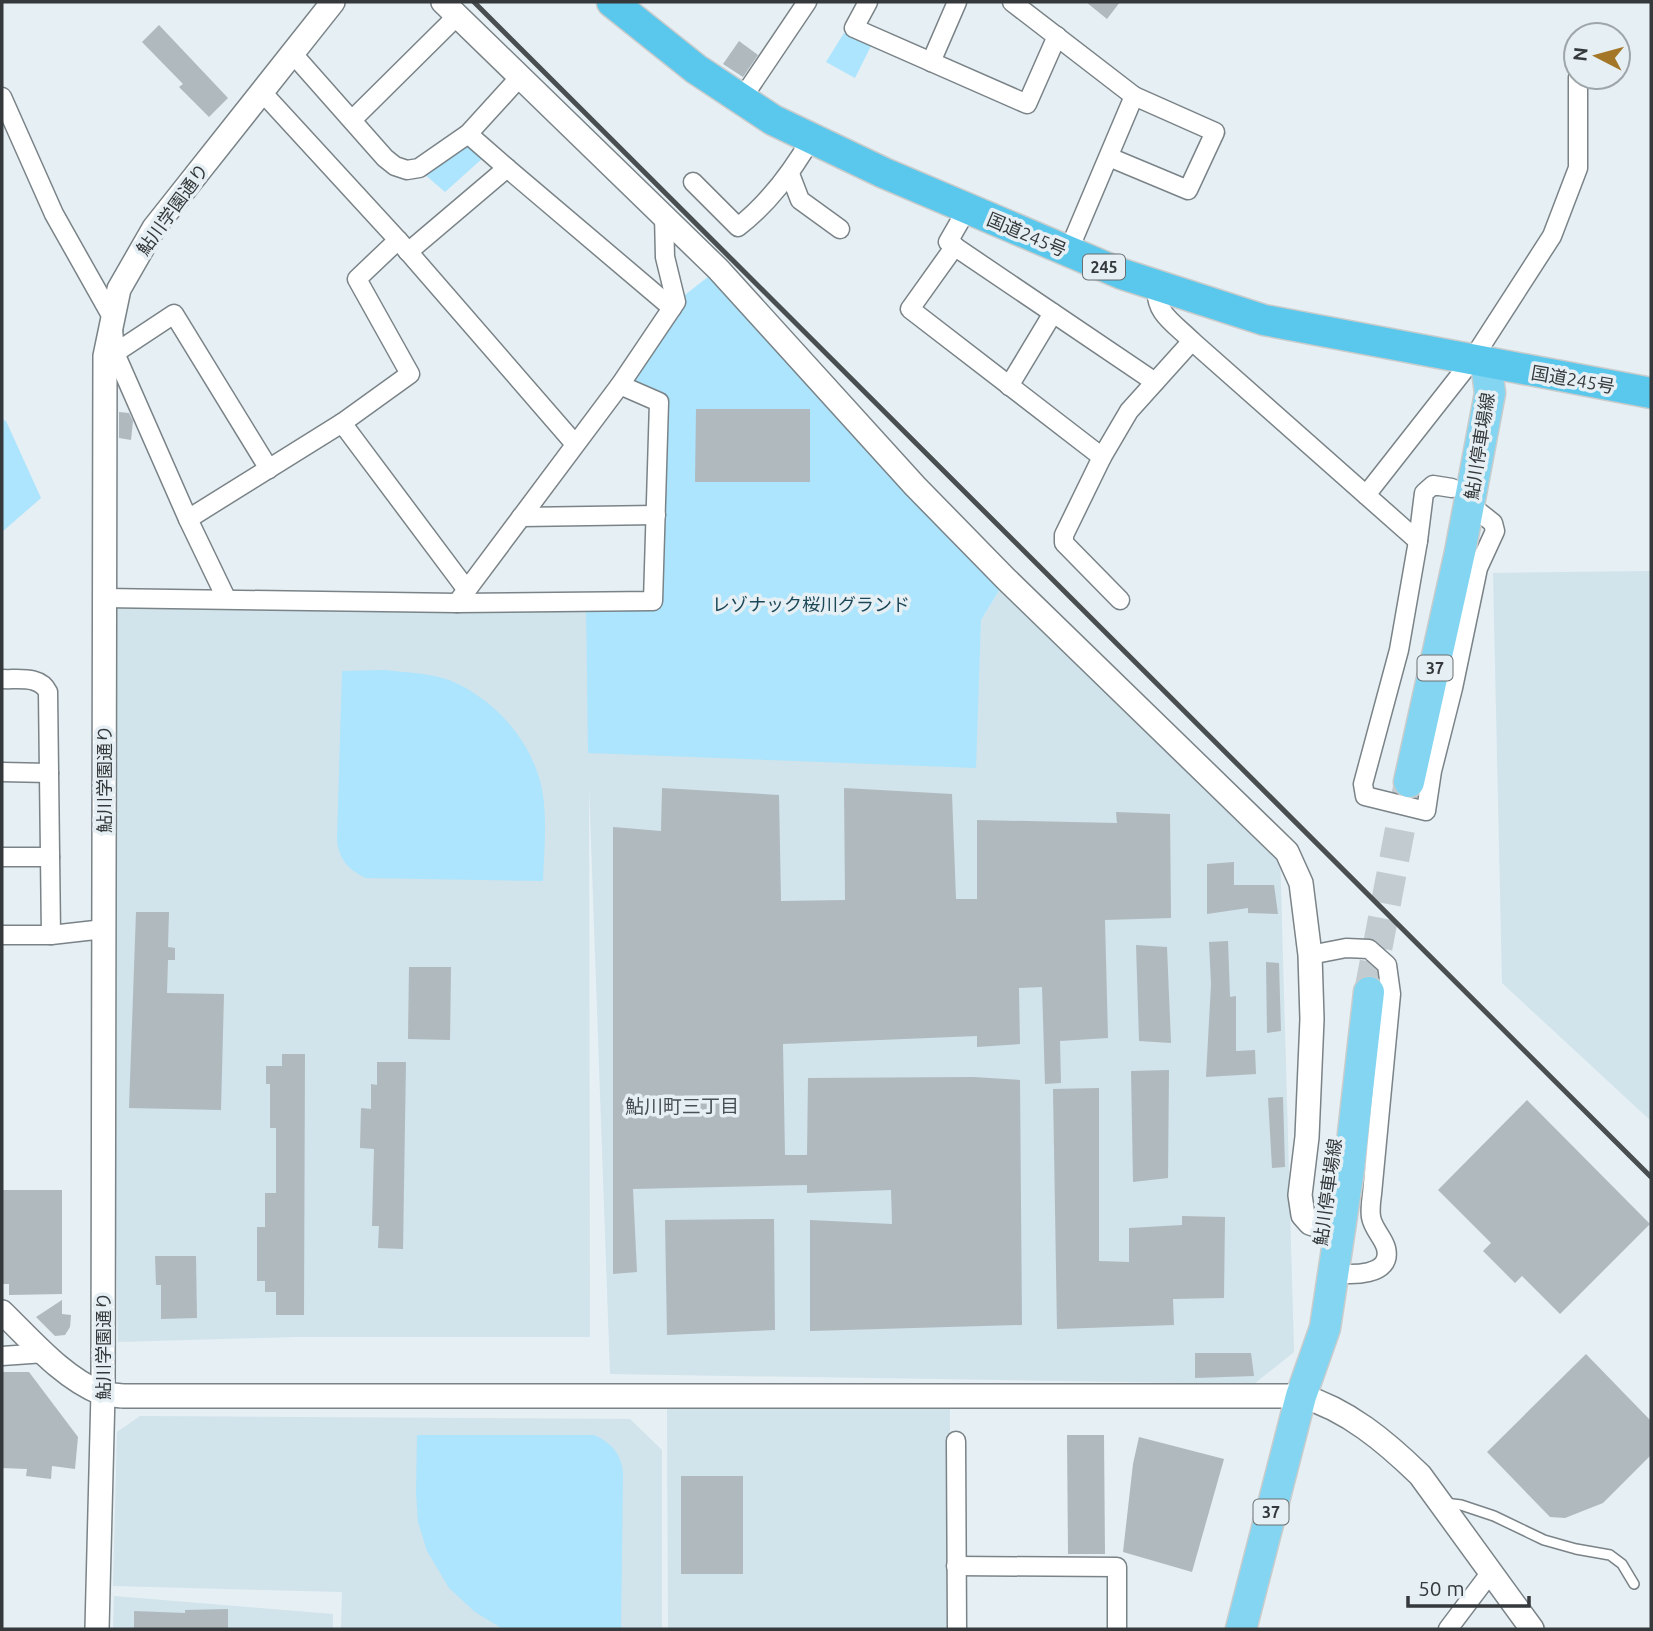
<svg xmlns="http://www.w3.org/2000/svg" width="1653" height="1631" viewBox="0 0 1653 1631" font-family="Ubuntu,'Noto Sans JP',sans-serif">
<rect width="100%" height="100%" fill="#e5eff4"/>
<g fill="#d1e3eb">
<polygon points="1651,571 1651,1121 1502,983 1493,573"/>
<polygon points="1006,579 1280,851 1294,1352 1254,1384 610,1374 589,785 590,1337 294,1337 118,1342 104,598 586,602 975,768 981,620"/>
<polygon points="667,1406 950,1407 950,1629 668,1629"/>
<polygon points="140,1416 630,1419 662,1450 662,1629 341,1629 342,1592 113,1586 117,1432"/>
<polygon points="114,1596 333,1614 333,1629 113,1629"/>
</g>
<g fill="#ace5fd">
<polygon points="844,33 872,44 855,78 826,62"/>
<polygon points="470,143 484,157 445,192 422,172"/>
<polygon points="718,269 1006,579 981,620 976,768 588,753 586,602 653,601 659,402 620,385 676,302"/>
<polygon points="2,419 6,421 41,498 2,532"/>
<path d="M385,670C409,673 436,673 458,684C501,705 536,748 543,795C547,823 544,853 543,881L366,878C349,870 339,860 337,840L342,671Z"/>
<path d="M417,1435H594C611,1443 621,1453 623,1473L621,1629H503L475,1612L449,1588L427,1551L418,1522L416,1493Z"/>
</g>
<g fill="#b0b9be">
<polygon points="1086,2 1120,2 1107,19"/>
<polygon points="159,25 228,98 209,117 179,87 183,84 142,42"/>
<polygon points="739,41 758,55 743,77 723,64"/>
<polygon points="696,409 810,409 810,482 695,482"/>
<polygon points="119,412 129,413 133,421 131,440 119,438"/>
<polygon points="662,788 779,795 781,901 845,900 844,788 952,794 956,899 977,899 977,820 1117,823 1116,812 1170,814 1171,918 1105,920 1108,1038 1060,1041 1061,1083 1045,1084 1042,987 1019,988 1020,1044 977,1047 977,1036 783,1044 785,1155 807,1155 808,1078 973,1077 1020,1080 1022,1325 810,1331 810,1220 892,1224 891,1190 807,1193 807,1185 633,1189 637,1272 613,1274 613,827 661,831"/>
<polygon points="1234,862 1234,885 1274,885 1278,914 1248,913 1248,908 1207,914 1207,864"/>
<polygon points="136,912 169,912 168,947 175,948 175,960 168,960 167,993 224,994 221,1110 129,1108"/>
<polygon points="1228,941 1230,997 1236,996 1236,1051 1255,1050 1256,1074 1206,1077 1211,984 1209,942"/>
<polygon points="1136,945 1167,947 1171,1043 1139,1041"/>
<polygon points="1266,962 1279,963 1281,1031 1267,1033"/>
<polygon points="409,967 451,967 450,1040 408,1039"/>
<polygon points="282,1054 305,1054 304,1315 276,1315 276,1292 265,1292 265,1281 257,1281 257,1227 265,1227 265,1193 276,1193 276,1128 270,1128 270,1084 266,1084 266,1066 282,1066"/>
<polygon points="377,1062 406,1062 403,1249 378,1248 379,1226 372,1226 374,1149 360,1148 361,1108 371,1109 371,1084 377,1085"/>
<polygon points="1169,1070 1168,1178 1133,1182 1131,1071"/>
<polygon points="1099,1088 1099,1261 1129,1262 1129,1228 1182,1225 1182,1216 1225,1217 1224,1298 1173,1299 1174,1325 1057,1329 1053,1089"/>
<polygon points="1283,1097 1285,1167 1272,1168 1268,1098"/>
<polygon points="1527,1100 1650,1224 1560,1314 1522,1276 1515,1283 1483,1251 1491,1243 1438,1190"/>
<polygon points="2,1190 62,1190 62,1294 9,1295 9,1284 2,1284"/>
<polygon points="774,1219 775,1330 667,1335 665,1220"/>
<polygon points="155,1256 196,1256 197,1318 161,1319 161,1285 156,1285"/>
<polygon points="62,1300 62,1314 71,1315 70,1327 65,1335 55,1336 36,1317"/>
<polygon points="1195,1353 1251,1353 1254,1376 1195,1378"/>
<polygon points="1586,1354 1651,1421 1651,1455 1603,1503 1565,1518 1550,1517 1487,1452"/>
<polygon points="2,1372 29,1372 78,1437 75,1469 52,1466 51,1479 26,1476 27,1469 2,1468"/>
<polygon points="1067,1435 1104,1435 1105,1554 1068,1554"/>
<polygon points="1139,1437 1224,1459 1192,1572 1123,1552 1133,1464"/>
<rect x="681" y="1476" width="62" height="98"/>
<polygon points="228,1609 228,1629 134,1629 134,1611 185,1613 185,1610"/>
</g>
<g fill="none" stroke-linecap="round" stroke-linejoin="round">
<polyline stroke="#c2cbcf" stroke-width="30" stroke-dasharray="30 15" stroke-linecap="butt" points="1369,992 1409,782"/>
<g stroke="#7a8387" stroke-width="12">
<polyline id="service" points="1445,1503 1461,1505 1494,1516 1544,1540 1576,1549 1610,1555 1622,1564 1634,1584"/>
</g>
<g stroke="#7a8387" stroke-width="21">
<g id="minor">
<polyline points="868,2 854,28 1027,104 1057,36"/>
<polyline points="1012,2 1134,96 1068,252"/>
<polyline points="293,54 385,158 395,166 407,170 419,168 468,134 519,78"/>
<polyline points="931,62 957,2"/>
<polyline points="262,92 398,240 575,444"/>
<polyline points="2,97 54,214 112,317 115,353 188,519 226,598"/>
<polyline points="741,100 807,2"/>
<polyline points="352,120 457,16"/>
<polyline points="1109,157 1188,190 1215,132 1134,96"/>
<polyline points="507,168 672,308"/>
<polyline points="790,174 800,200 840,229"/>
<path d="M693,182L738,227C769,203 791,173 811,139"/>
<polyline points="967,209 948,242 1155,382"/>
<polyline points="955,246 910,309 1102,457"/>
<polyline points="408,252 507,168 468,134"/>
<path d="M1157,287C1154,313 1174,323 1192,341L1418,541"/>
<polyline points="115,353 174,314 269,469"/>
<polyline points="1009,386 1053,313"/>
<polyline points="342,423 410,374 357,279 398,240"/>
<polyline points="1452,488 1433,485 1424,493 1418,541 1399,650 1363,784 1365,796 1426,811 1432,771 1453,688 1478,568 1495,531 1493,523 1469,504"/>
<polyline points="1366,495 1472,360 1552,236 1578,168 1578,77"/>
<polyline points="521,517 656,515"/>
<polyline points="188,519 342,423 467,590"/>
<polyline points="104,598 457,603 653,601 659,402 620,385"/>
<polyline points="1120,600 1064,543 1064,535 1102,457 1129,411 1192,341"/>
<polyline points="457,603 620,385 676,302 665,257 664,215"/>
<path d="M2,679C18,680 40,675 48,692L51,935"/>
<polyline points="2,772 49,773"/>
<polyline points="2,857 50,857"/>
<polyline points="2,935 51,935 104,929"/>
<path d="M1310,955L1346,948L1369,949L1387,965L1391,994L1372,1194C1371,1201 1370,1210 1371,1217C1373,1229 1383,1237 1386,1248C1393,1277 1350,1275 1334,1273"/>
<polyline points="2,1356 45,1353"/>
<polyline points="956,1441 957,1629"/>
<polyline points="956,1566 1117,1567 1117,1629"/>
<polyline points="1448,1629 1491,1572"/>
</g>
</g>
<g stroke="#7a8387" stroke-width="26">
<g id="tertiary">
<polyline points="443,2 718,269 915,486 1006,579 1287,852 1301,883 1310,955 1312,1019 1307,1137 1300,1195 1303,1215 1310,1223 1322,1227"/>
<path d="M2,1312C31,1340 63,1378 101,1393C108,1395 116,1395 123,1396H1301C1347,1409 1386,1442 1420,1475L1532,1629"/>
<polyline points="97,1629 103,1393 105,356 119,289 154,228 333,2"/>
</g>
</g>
<g stroke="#cacccc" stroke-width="33">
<g id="primary">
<polyline points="1409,782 1460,552 1490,393 1486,363"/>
<polyline points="1241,1629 1301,1396 1325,1328 1349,1169 1369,992"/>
</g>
</g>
<g stroke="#cacccc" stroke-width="33">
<polyline id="trunk" points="612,2 696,69 773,120 884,173 1122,274 1264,320 1651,393"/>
</g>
<use href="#service" stroke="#fff" stroke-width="9"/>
<use href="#minor" stroke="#fff" stroke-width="18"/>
<use href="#tertiary" stroke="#fff" stroke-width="23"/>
<use href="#primary" stroke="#83d5f1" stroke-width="30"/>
<use href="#trunk" stroke="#5ac7ec" stroke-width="30"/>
<polyline stroke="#494e50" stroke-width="5" points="474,2 1651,1177"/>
</g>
<g text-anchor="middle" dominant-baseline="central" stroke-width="7" stroke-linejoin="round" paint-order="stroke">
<g fill="#e5eff4" stroke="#6a7072" stroke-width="2">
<rect x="1083" y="254.5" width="42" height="25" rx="5"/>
<rect x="1417.5" y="655.5" width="35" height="25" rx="5"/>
<rect x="1253.5" y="1499.5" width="35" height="25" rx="5"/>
</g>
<g font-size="16" font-weight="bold" fill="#35393b">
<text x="1104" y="267">245</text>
<text x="1435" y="668">37</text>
<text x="1271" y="1512">37</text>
</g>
<g font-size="18" fill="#35393b" stroke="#e5eff4">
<text transform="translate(172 209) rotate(-54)">鮎川学園通り</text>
<text transform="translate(1027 234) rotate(23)">国道245号</text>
<text transform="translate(1573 379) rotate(10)">国道245号</text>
<text transform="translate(1479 446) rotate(-81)">鮎川停車場線</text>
<text transform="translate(104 779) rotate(-90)">鮎川学園通り</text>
<text transform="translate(1327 1192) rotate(-82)">鮎川停車場線</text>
<text transform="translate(103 1346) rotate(-90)">鮎川学園通り</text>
</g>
<g font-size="18" fill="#1c4757" stroke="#e5eff4">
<text x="811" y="604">レゾナック桜川グランド</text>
</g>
<g font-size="19" fill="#485054" stroke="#e5eff4">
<text x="682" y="1106">鮎川町三丁目</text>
</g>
</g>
<rect width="1653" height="1631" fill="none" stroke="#35393b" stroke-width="7"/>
<g transform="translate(1597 56) rotate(276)"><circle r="33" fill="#e5eff4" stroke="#9fa6aa" stroke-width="2"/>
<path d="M0-5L12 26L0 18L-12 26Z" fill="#a37628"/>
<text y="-10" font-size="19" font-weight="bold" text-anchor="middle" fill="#35393b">N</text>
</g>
<path d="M1408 1596v10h121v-10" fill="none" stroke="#35393b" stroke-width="3.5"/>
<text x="1418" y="1596" font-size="21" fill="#35393b" stroke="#e5eff4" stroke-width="5" paint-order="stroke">50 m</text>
</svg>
